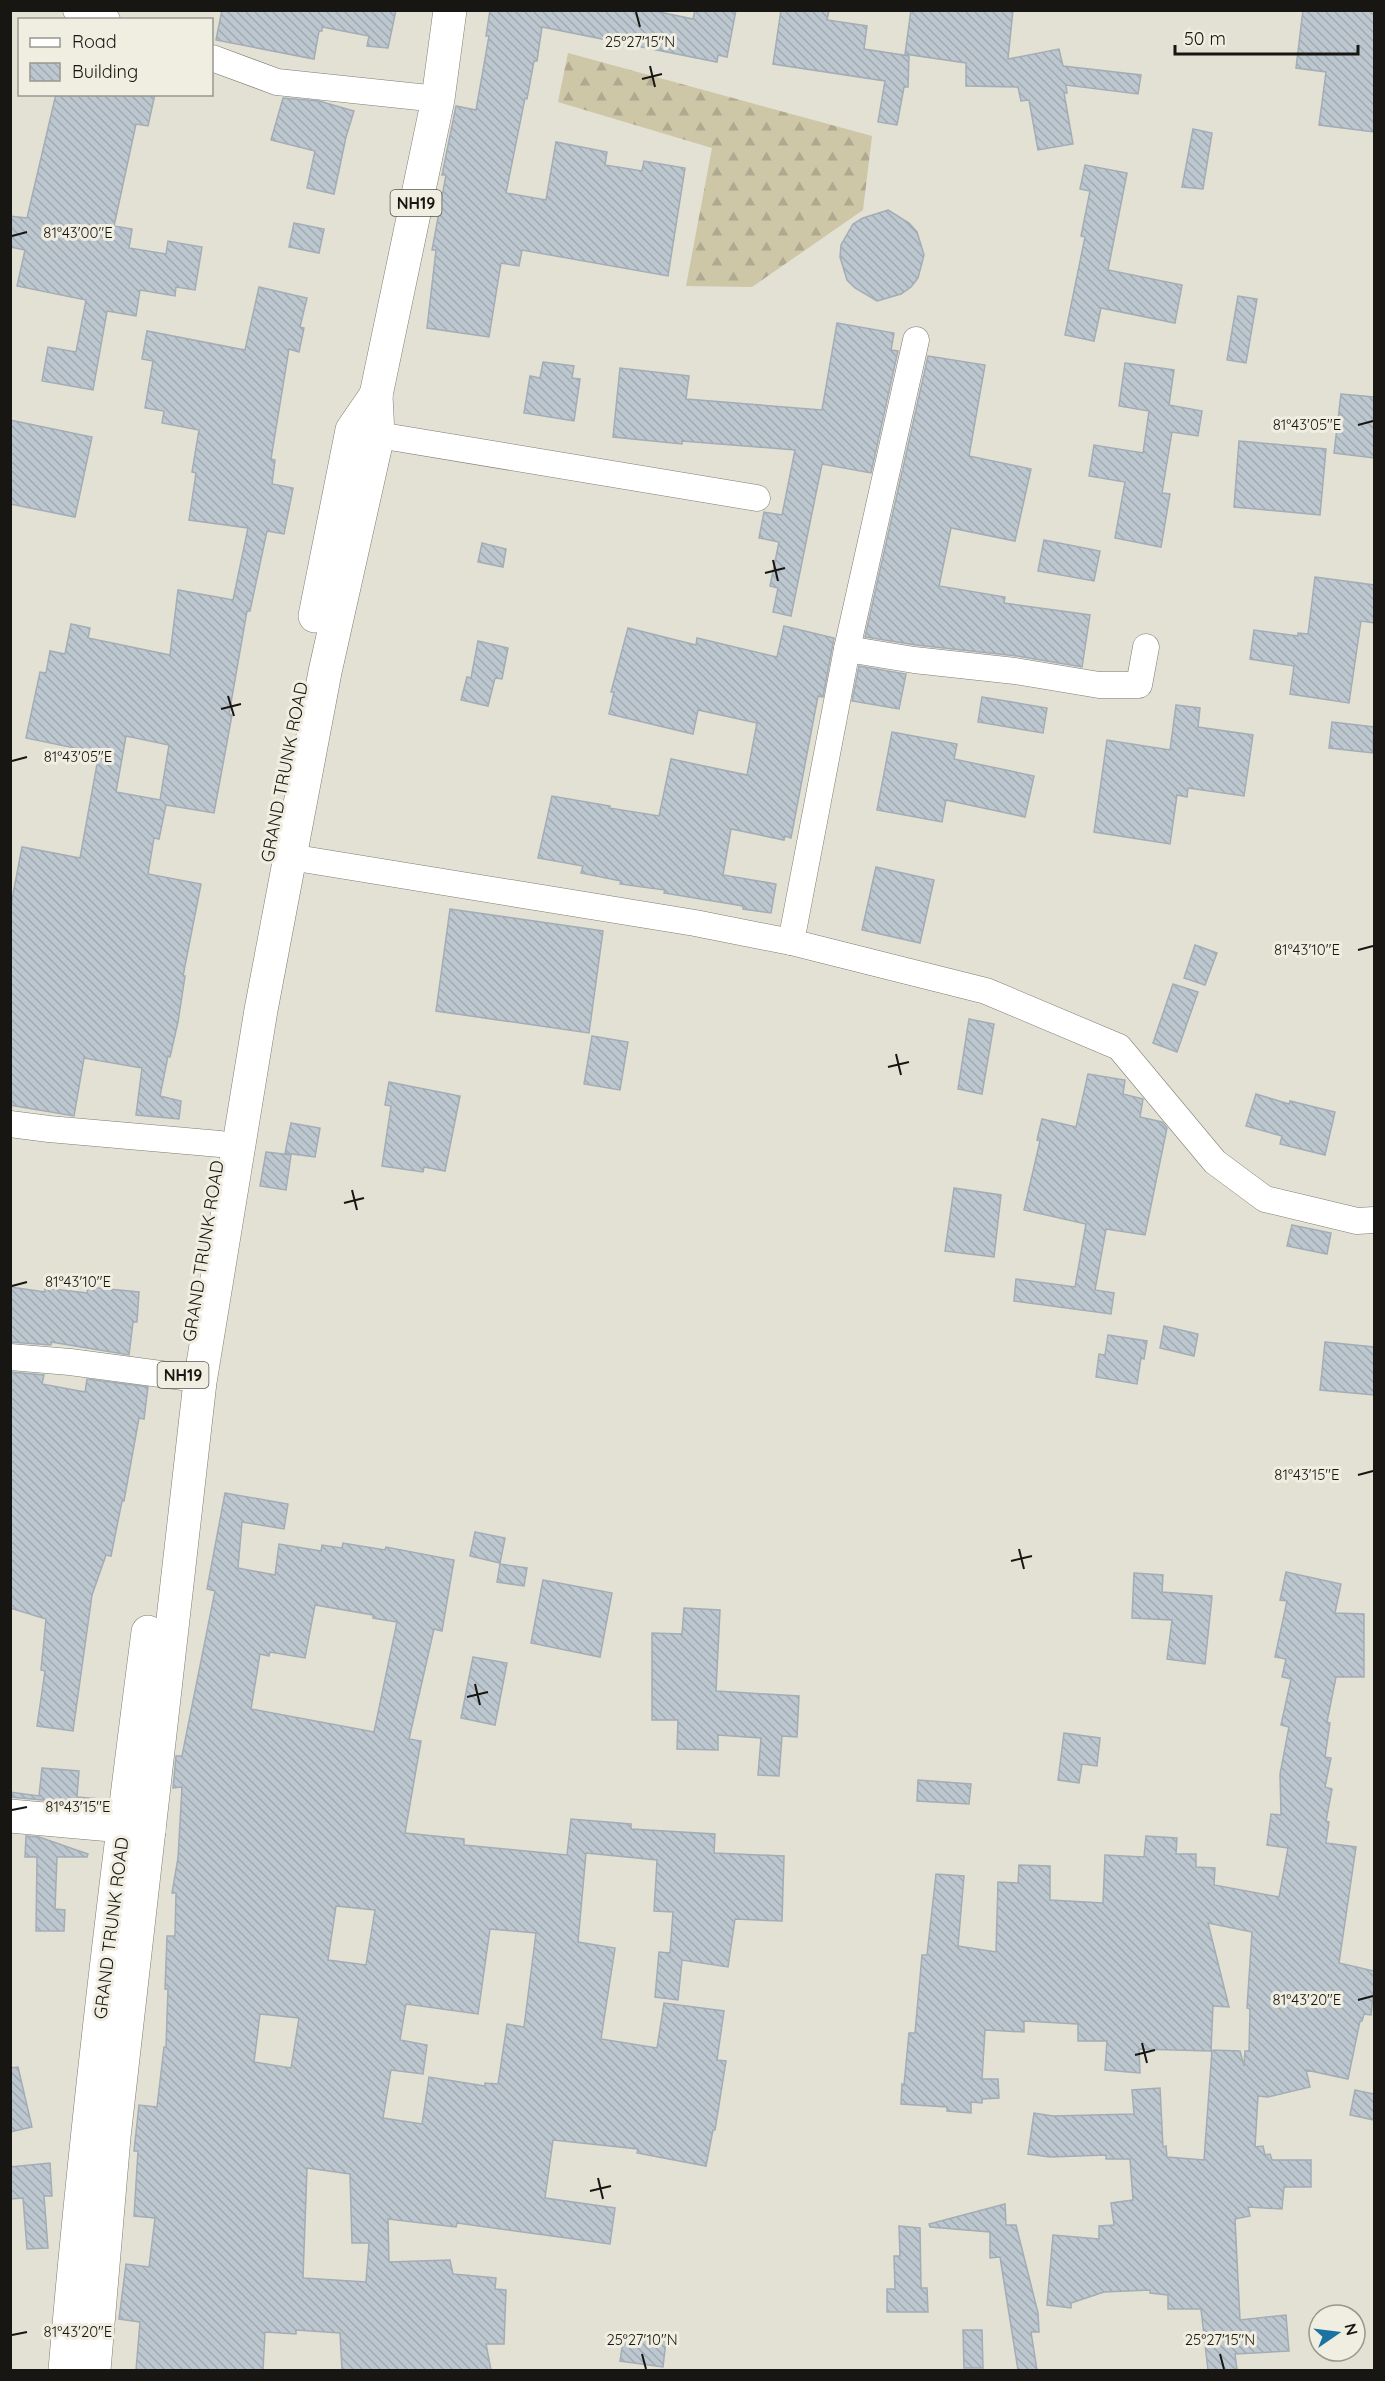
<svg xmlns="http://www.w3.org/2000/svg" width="1385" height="2381" viewBox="0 0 1385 2381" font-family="Quicksand,sans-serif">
<defs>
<pattern id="forest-firs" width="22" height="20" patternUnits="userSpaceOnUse" patternTransform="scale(1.5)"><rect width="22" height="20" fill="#cdc6a7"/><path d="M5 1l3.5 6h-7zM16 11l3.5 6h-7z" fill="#afa98f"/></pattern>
<pattern id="building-back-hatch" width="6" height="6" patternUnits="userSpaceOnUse" patternTransform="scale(1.5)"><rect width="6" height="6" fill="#bcc7cf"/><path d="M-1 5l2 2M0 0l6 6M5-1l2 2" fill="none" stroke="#a1aab1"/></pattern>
</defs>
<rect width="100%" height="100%" fill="#e3e0d4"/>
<polygon fill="url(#forest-firs)" points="568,53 872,136 863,210 752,287 686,286 712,148 558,102"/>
<g fill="url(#building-back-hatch)" stroke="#a3adb5" stroke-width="1.5" fill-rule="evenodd">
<polygon points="222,10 396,10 388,48 367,46 369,36 322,27 322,31 319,31 314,59 216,40"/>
<polygon points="490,10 650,10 693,19 695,10 736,10 727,57 718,55 717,62 542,27 537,61 534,61 527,99 525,98 506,193 546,200 556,142 607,152 605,165 642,171 644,161 685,168 668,276 522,250 519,266 501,263 489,337 427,328 436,250 432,250 446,175 442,175 456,106 476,110 489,36 486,36"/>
<polygon points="781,10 829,10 827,20 867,26 864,49 909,56 908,87 904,87 897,125 878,122 885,81 773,64"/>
<polygon points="911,10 1013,10 1008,59 1059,49 1063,66 1141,75 1138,94 1066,85 1067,93 1064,93 1073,144 1038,150 1029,100 1021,101 1018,87 966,86 966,63 905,54"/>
<polygon points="1303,10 1372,10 1371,13 1374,14 1374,132 1319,125 1326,72 1296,68"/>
<polygon points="56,94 155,94 148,126 136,124 114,226 132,229 129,248 166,254 168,241 202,247 195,290 176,287 175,296 140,290 136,316 107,311 93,390 42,381 48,347 76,352 86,300 17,286 25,250 10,247 10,216 27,218"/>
<polygon points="283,98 319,101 354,111 346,137 334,194 307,188 315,151 271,140"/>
<polygon points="1193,129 1212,133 1203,189 1182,187"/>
<polygon points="1085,165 1127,173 1108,270 1182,285 1175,323 1101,308 1094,341 1065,335 1085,237 1081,236 1090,191 1080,189"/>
<polygon points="888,210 909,223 917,232 924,255 918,278 911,287 901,294 877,301 855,288 847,280 840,257 841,245 853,224 863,218"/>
<polygon points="294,223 324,229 319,253 289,247"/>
<path d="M259,287L307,298L300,327L304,328L299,352L289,349L271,459L275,460L272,484L293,488L284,534L267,531L250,611H247L229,714L232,715L214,813L166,805L159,839L154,838L148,874L201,884L183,976H185L178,1022L170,1057L168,1056L160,1096L181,1101L179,1119L136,1115L142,1068L84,1058L74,1116L10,1105V910L22,847L80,858L99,753L26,738L40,672L46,673L50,651L65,654L71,624L90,628L88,638L170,655L178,590L233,600L248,528L189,520L196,473L192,472L199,430L162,423L164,411L145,408L153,361L142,359L147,331L245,350ZM126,736L169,745L160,800L116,792Z"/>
<polygon points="1238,296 1257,299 1246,363 1227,360"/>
<polygon points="837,323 894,333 891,350 898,351 871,473 822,464 791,616 773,612 778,588 770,586 779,542 759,538 764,512 782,515 795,450 682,441 682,444 613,437 620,368 689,376 686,399 822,410"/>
<polygon points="928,356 985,365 969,456 1031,469 1015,541 951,528 939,586 1005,597 1004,603 1090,615 1082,667 1017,656 916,645 865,637"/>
<polygon points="543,362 574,366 572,378 580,379 574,421 524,413 530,376 540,378"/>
<polygon points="1125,363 1174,370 1169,405 1202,411 1198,436 1172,432 1162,493 1170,494 1161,547 1115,538 1125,482 1089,476 1094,445 1143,453 1149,411 1119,406"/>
<polygon points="1341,394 1374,397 1374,458 1334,453"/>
<polygon points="10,420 92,437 75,517 10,504"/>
<polygon points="1239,441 1326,449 1320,515 1234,507"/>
<polygon points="1044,540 1100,551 1094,581 1038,571"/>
<polygon points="482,543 506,549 503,567 478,562"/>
<polygon points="1315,577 1374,585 1374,623 1361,621 1349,703 1290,694 1294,666 1250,659 1254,630 1298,636 1298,633 1308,634"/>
<polygon points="784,626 834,638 823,697 818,696 791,838 785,836 784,840 731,829 723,875 776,884 771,913 743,909 743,906 664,893 665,890 620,884 621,881 581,873 583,866 538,858 552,796 610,806 609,808 659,816 671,759 747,775 757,723 698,710 693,734 609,714 614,692 611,692 628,628 696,645 697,638 777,657"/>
<polygon points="478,641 508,648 502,679 495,678 488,706 461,700 467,677 471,678"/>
<polygon points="859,666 906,674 899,709 852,701"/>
<polygon points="982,697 1047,708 1043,733 978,722"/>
<polygon points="1176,705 1200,708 1198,727 1253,735 1244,796 1188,788 1187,797 1177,795 1170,844 1094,832 1107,740 1170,750"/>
<polygon points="1332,722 1374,727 1373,753 1329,748"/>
<polygon points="892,732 957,744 954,759 1034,776 1025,817 946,800 942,822 877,810"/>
<polygon points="876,867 934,880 920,943 862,930"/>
<polygon points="450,909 603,931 589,1033 436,1011"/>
<polygon points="1195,945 1217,953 1205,985 1184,978"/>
<polygon points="1173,984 1198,992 1177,1052 1153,1043"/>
<polygon points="969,1019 994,1024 982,1094 958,1089"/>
<polygon points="592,1036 628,1042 620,1090 584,1084"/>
<polygon points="1088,1074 1125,1080 1123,1094 1143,1099 1140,1117 1162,1122 1167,1128 1145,1235 1106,1229 1095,1290 1114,1293 1111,1314 1014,1301 1016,1279 1075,1287 1086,1224 1024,1210 1040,1141 1037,1140 1042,1119 1076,1127"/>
<polygon points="389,1082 460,1096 445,1171 424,1167 423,1172 382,1166 391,1106 385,1105"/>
<polygon points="1256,1094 1289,1104 1290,1101 1335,1112 1325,1155 1280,1144 1282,1136 1246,1126"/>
<polygon points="291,1123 320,1128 315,1157 285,1153"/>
<polygon points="266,1152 291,1155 286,1190 260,1186"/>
<polygon points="954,1188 1001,1195 994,1257 945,1251"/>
<polygon points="1292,1225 1331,1233 1327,1254 1287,1246"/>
<polygon points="10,1287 45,1292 45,1288 87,1293 88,1287 139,1292 137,1322 133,1322 129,1355 51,1342 51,1345 10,1342"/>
<polygon points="1164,1326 1198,1334 1194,1356 1160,1348"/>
<polygon points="1108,1335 1147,1341 1144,1359 1141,1358 1137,1384 1096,1377 1099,1354 1105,1355"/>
<polygon points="1325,1342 1374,1347 1374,1395 1320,1390"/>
<polygon points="10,1372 44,1375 42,1384 85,1392 87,1379 148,1387 144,1419 139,1418 124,1501 122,1501 111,1556 106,1555 92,1595 73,1731 37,1726 45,1671 41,1670 46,1619 10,1608"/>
<path d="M225,1493L288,1504L284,1529L242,1522L238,1568L275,1575L279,1544L321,1551L322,1545L342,1548L343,1543L385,1550L386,1547L454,1560L442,1631L434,1629L409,1739L421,1741L405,1833L464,1839V1845L567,1855L571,1819L631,1824V1829L715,1834L714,1853L784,1856L782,1921L735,1919L728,1967L682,1960L678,2000L655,1997L659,1952L670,1953L673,1912L654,1911L657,1860L586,1853L578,1942L615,1948L601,2039L657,2048L664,2003L724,2011L717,2060L726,2061L715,2130H713L706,2166L637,2153L638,2149L553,2140L545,2198L615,2208L610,2244L457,2223L456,2227L388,2219L389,2262L450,2260L453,2274L496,2278L495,2289L506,2290L504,2344H486L491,2370H342L340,2333L296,2330V2334L265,2332L263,2370H136L140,2322L119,2319L126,2264L149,2267L155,2218L134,2216L138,2151H134L139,2105L157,2107L164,2047H166L168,1989H165L167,1936H175L176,1893H172L178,1858L182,1787L173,1788L176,1756H182L215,1591L207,1589ZM315,1605L373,1615V1618L397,1622L374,1732L251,1709L260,1654L269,1656L270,1652L305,1658ZM336,1906L375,1910L366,1965L328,1960ZM490,1929L536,1933L524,2027L507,2024L498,2084L485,2083V2086L429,2077L422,2124L383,2118L391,2070L423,2074L427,2045L400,2040L406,2004L478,2014ZM260,2014L299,2018L291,2068L254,2062ZM307,2168L350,2174L352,2243H369L366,2282L303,2278Z"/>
<polygon points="475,1532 505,1538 500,1563 470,1556"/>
<polygon points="500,1564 527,1568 524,1586 497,1582"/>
<polygon points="1286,1572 1341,1584 1335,1613 1364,1614 1364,1677 1336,1677 1327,1722 1330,1723 1325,1757 1331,1758 1325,1787 1332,1789 1326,1821 1329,1822 1326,1843 1356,1847 1339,1963 1374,1971 1374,1988 1371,2015 1364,2014 1362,2021 1360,2021 1348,2079 1306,2070 1310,2087 1268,2097 1258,2096 1255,2147 1263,2146 1265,2155 1270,2154 1272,2160 1311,2160 1311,2187 1284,2187 1282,2209 1248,2207 1250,2216 1235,2219 1240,2320 1286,2315 1289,2351 1235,2354 1237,2370 1208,2370 1201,2309 1168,2309 1168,2295 1150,2293 1150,2290 1104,2292 1071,2303 1071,2308 1047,2305 1053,2235 1099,2239 1099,2226 1114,2225 1111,2203 1133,2200 1130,2159 1106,2159 1106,2155 1050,2157 1028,2154 1034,2113 1053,2116 1134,2114 1132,2090 1160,2088 1163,2147 1166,2146 1167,2157 1204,2160 1212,2050 1240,2051 1244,2066 1245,2051 1249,2051 1250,2009 1247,2008 1252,1932 1208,1923 1229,2007 1213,2006 1211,2051 1139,2049 1140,2073 1105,2070 1107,2041 1078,2041 1078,2024 1024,2021 1024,2032 985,2030 982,2079 998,2079 999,2098 982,2099 982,2103 971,2102 971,2113 947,2111 947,2107 901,2104 902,2084 904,2085 909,2033 915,2033 922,1955 927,1955 936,1874 964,1876 958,1946 996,1952 998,1882 1018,1883 1019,1865 1050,1866 1050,1900 1103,1903 1105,1855 1144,1857 1146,1836 1177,1838 1176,1854 1196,1854 1196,1867 1215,1868 1214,1885 1279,1897 1288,1848 1267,1845 1271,1814 1281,1815 1280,1774 1289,1727 1281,1725 1291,1679 1282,1677 1286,1659 1275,1657 1287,1601 1280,1600"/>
<polygon points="1134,1573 1163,1575 1162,1592 1212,1596 1205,1664 1167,1659 1172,1620 1132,1618"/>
<polygon points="543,1580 612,1593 600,1657 531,1643"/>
<polygon points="684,1608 720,1610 716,1691 799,1696 797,1737 782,1736 779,1776 758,1775 761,1738 718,1735 718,1750 677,1749 678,1720 652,1720 652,1633 682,1634"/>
<polygon points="473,1657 507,1663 495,1725 461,1718"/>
<polygon points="1064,1733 1100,1738 1097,1766 1082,1764 1079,1783 1058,1780"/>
<polygon points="42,1768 79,1771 77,1797 99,1799 98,1805 10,1797 10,1792 39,1796"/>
<polygon points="918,1780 971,1784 969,1804 917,1801"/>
<polygon points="26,1836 39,1837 88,1854 87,1857 57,1857 55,1909 65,1910 64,1931 36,1931 37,1857 25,1857"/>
<polygon points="18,2067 32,2127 10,2132 10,2068"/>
<polygon points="1355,2090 1374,2094 1374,2120 1350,2115"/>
<polygon points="50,2163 52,2196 44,2196 48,2248 27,2249 23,2198 10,2199 10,2167"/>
<polygon points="1005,2204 1006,2225 1016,2225 1038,2313 1039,2332 1031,2332 1037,2370 1018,2370 1000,2257 990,2258 990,2232 930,2227 929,2224"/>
<polygon points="899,2226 920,2228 921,2288 927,2288 928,2312 887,2312 887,2289 895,2289 894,2256 900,2256"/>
<polygon points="963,2330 982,2330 983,2368 964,2368"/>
<polygon points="624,2335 666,2341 663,2367 620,2361"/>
</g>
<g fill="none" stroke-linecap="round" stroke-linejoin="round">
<g stroke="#7f7c71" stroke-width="27">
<g id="minor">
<polyline points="76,10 107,20"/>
<polyline points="212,58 277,82 438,99"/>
<polyline points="378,435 757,498"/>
<polyline points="847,649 914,660 1015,671 1099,685 1139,685 1146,647"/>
<polyline points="290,857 695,923 791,942 986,991 1119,1047 1215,1162 1265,1199 1357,1221 1374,1220"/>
<polyline points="791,942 847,649 916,340"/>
<polyline points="10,1124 49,1129 220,1144"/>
<polyline points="10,1357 70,1362 183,1377"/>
</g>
</g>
<g stroke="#7f7c71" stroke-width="34">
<polyline id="primary" points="10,1816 123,1826 149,1831"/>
</g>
<g stroke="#7f7c71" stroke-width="34">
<g id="trunk">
<polyline points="315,616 352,430 376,395"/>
<path d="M65,2370C86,2124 116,1878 148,1632"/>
<polyline points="94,2370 114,2137 200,1382 261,1010 290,857 325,672 378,435 376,395 438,99 450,10"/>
</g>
</g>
<use href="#minor" stroke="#fff" stroke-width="26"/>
<use href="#primary" stroke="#fff" stroke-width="33"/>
<use href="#trunk" stroke="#fff" stroke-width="33"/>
</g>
<path fill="none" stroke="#171612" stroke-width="2" d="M636,12L640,27M650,66L655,87M642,79L662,74M12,236L27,232M1358,425L1373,421M773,560L778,581M765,573L785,568M228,696L234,716M221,709L241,704M12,761L27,757M1358,950L1373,946M896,1054L901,1075M888,1067L909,1062M352,1190L357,1210M344,1203L364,1198M12,1286L27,1282M1358,1475L1373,1471M1019,1549L1024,1569M1011,1561L1032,1556M475,1684L480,1705M467,1697L488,1692M12,1810L27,1807M1358,2000L1373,1996M1142,2043L1147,2063M1135,2055L1155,2050M598,2178L603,2199M590,2191L611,2186M12,2335L27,2332M642,2354L646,2369M1220,2354L1224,2369"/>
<g text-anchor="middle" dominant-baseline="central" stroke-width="6" stroke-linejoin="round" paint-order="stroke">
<g fill="#f0ede1" stroke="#585650" stroke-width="1.5">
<rect x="390.5" y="190" width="51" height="26" rx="4.5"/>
<rect x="157.5" y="1362" width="51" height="26" rx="4.5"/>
</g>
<g font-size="16" font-weight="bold" fill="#171612">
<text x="416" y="203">NH19</text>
<text x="183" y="1375">NH19</text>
</g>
<g font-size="18" fill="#171612" stroke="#f0ede1">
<text transform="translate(284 772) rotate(-79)">GRAND TRUNK ROAD</text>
<text transform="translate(203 1251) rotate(-81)">GRAND TRUNK ROAD</text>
<text transform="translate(111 1928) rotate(-83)">GRAND TRUNK ROAD</text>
</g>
</g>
<g font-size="15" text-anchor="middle" fill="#171612" stroke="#f0ede1" stroke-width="6" stroke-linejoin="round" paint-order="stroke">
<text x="640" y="47">25°27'15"N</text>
<text x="78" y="238">81°43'00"E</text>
<text x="1307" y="430">81°43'05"E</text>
<text x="78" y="762">81°43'05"E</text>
<text x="1307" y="955">81°43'10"E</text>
<text x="78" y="1287">81°43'10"E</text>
<text x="1307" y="1480">81°43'15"E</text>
<text x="78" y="1812">81°43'15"E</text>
<text x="1307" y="2005">81°43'20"E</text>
<text x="78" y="2337">81°43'20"E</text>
<text x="642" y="2345">25°27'10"N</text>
<text x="1220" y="2345">25°27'15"N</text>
</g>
<rect width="1385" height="2381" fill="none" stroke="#171612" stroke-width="24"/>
<rect x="18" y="18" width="195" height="78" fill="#f0ede1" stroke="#99978e" stroke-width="1.5"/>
<rect x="30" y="38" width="30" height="9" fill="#ffffff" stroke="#99978e" stroke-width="1.5"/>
<text x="72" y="48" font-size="18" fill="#171612">Road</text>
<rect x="30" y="63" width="30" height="18" fill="url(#building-back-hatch)" stroke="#99978e" stroke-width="1.5"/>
<text x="72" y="78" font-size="18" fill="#171612">Building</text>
<g transform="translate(1337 2333) rotate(76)"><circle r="28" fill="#f0ede1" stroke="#99978e" stroke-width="1.5"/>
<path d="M0-4.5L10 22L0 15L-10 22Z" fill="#1b73a2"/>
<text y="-9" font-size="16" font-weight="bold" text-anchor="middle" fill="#171612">N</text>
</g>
<path d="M1175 45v9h183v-9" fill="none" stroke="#171612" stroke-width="3"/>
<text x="1184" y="45" font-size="18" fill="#171612" stroke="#f0ede1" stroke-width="4.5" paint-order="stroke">50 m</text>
</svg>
